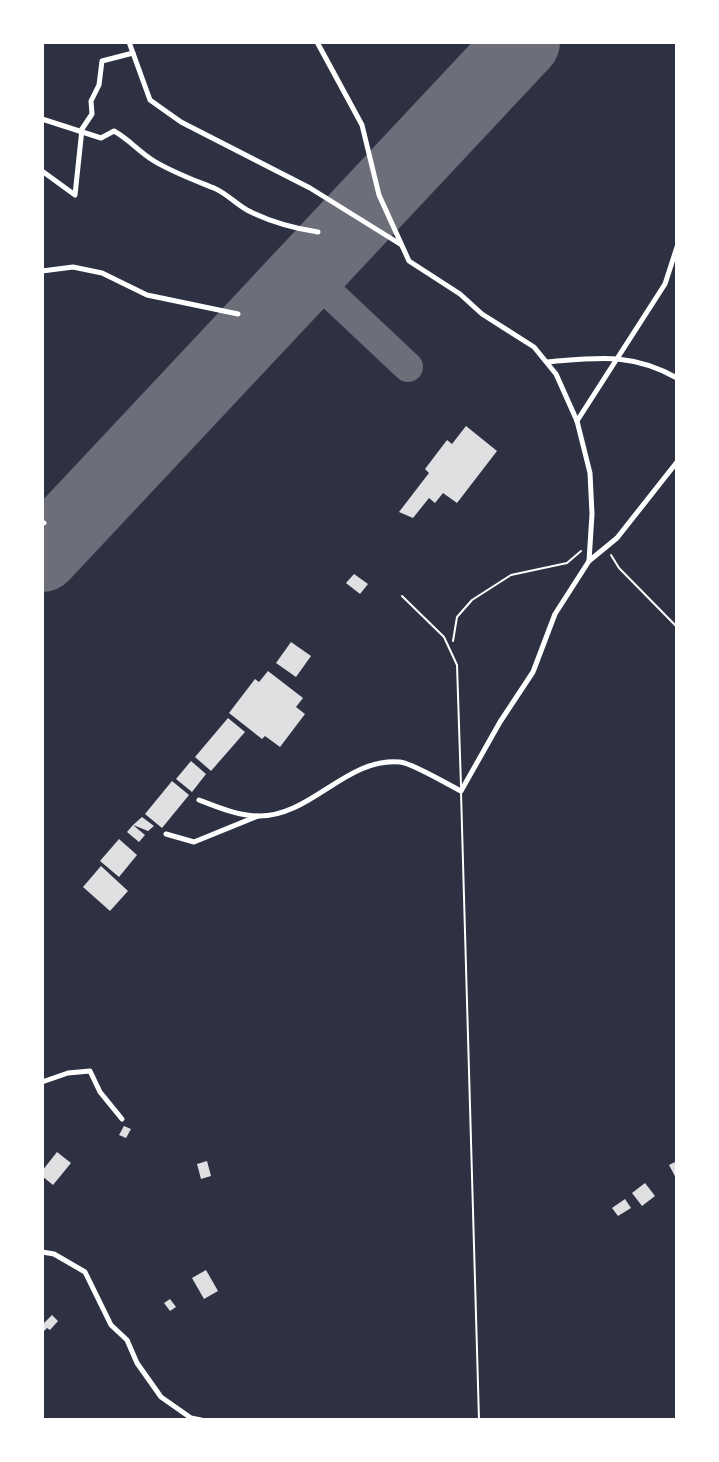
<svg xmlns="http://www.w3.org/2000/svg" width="719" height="1462" viewBox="0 0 719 1462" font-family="Helvetica,sans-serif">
<rect width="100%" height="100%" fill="#2d3142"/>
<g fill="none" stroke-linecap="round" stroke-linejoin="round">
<polyline stroke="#6c6f7a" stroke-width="30" points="307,272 408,367"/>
<polyline stroke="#6c6f7a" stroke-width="74" points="42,555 523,42"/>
</g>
<g fill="#e0e0e3">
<polygon points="466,426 497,451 457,503 443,493 435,503 429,498 413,518 399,512 429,473 425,469 447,440 452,444"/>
<polygon points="354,574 368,584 360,594 346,583"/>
<polygon points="291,642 311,656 296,677 276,663"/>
<polygon points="268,671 303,698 296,707 305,714 280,747 265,736 262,739 229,713 255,679 259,682"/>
<polygon points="228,718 245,732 211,771 195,757"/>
<polygon points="191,761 206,774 192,792 176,779"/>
<polygon points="172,781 189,795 162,828 145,814"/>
<polygon points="142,817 154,826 148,831 133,825 145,835 139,842 127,832 133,825"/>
<polygon points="119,839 137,855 119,877 100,861"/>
<polygon points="101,866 128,891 110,911 83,887"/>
<polygon points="124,1126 131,1129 126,1138 119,1135"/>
<polygon points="57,1152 71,1163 53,1185 42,1176 42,1171"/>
<polygon points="207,1161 211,1176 201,1179 197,1164"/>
<polygon points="677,1161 677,1180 669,1165"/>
<polygon points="645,1183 655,1196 642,1206 632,1193"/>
<polygon points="625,1199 631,1208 618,1216 612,1208"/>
<polygon points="206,1270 218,1291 204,1299 192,1278"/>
<polygon points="170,1299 176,1307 170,1311 164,1303"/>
<polygon points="52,1315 58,1321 50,1330 47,1328 42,1333 42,1325"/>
</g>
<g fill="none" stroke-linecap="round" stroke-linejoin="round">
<g stroke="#fff" stroke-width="2">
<polyline points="611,555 619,568 677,627"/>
<polyline points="453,641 457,617 472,600 511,575 567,563 581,551"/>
</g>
<g stroke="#fff" stroke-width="2">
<polyline points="402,596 444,637 457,665 461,786"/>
<polyline points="461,792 479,1420"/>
</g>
<g stroke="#fff" stroke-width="5">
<polyline points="129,42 150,100 181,122 310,188 400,244"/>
<path d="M42,119L101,138L114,131C130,140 138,151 154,161C174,173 194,180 216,189C227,194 236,204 247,210C270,222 292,228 318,232"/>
<polyline points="42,171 75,195 82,129 92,114 91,101 99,85 102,61 133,53"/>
<polyline points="42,271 73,267 102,273 147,295 238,314"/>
<path d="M547,362C597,358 631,352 677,378"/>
<polyline points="577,421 665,284 677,247"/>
<polyline points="42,522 44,523"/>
<polyline points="589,561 617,538 677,462"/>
<path d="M199,800C217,807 239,816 258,816C311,817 346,757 400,762C412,763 447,784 461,791L500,722L533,672L555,614L589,561L592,514L590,473L577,421L556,374L534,347L482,314L460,294L409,261L379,195L362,125L317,42"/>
<polyline points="166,834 194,842 258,816"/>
<polyline points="42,1082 68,1073 90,1071 100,1092 122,1119"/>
<polyline points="42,1252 54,1254 85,1272 111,1325 127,1340 137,1363 161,1397 191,1418 201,1420"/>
</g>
</g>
<rect width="719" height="1462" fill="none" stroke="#ffffff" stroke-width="88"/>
</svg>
